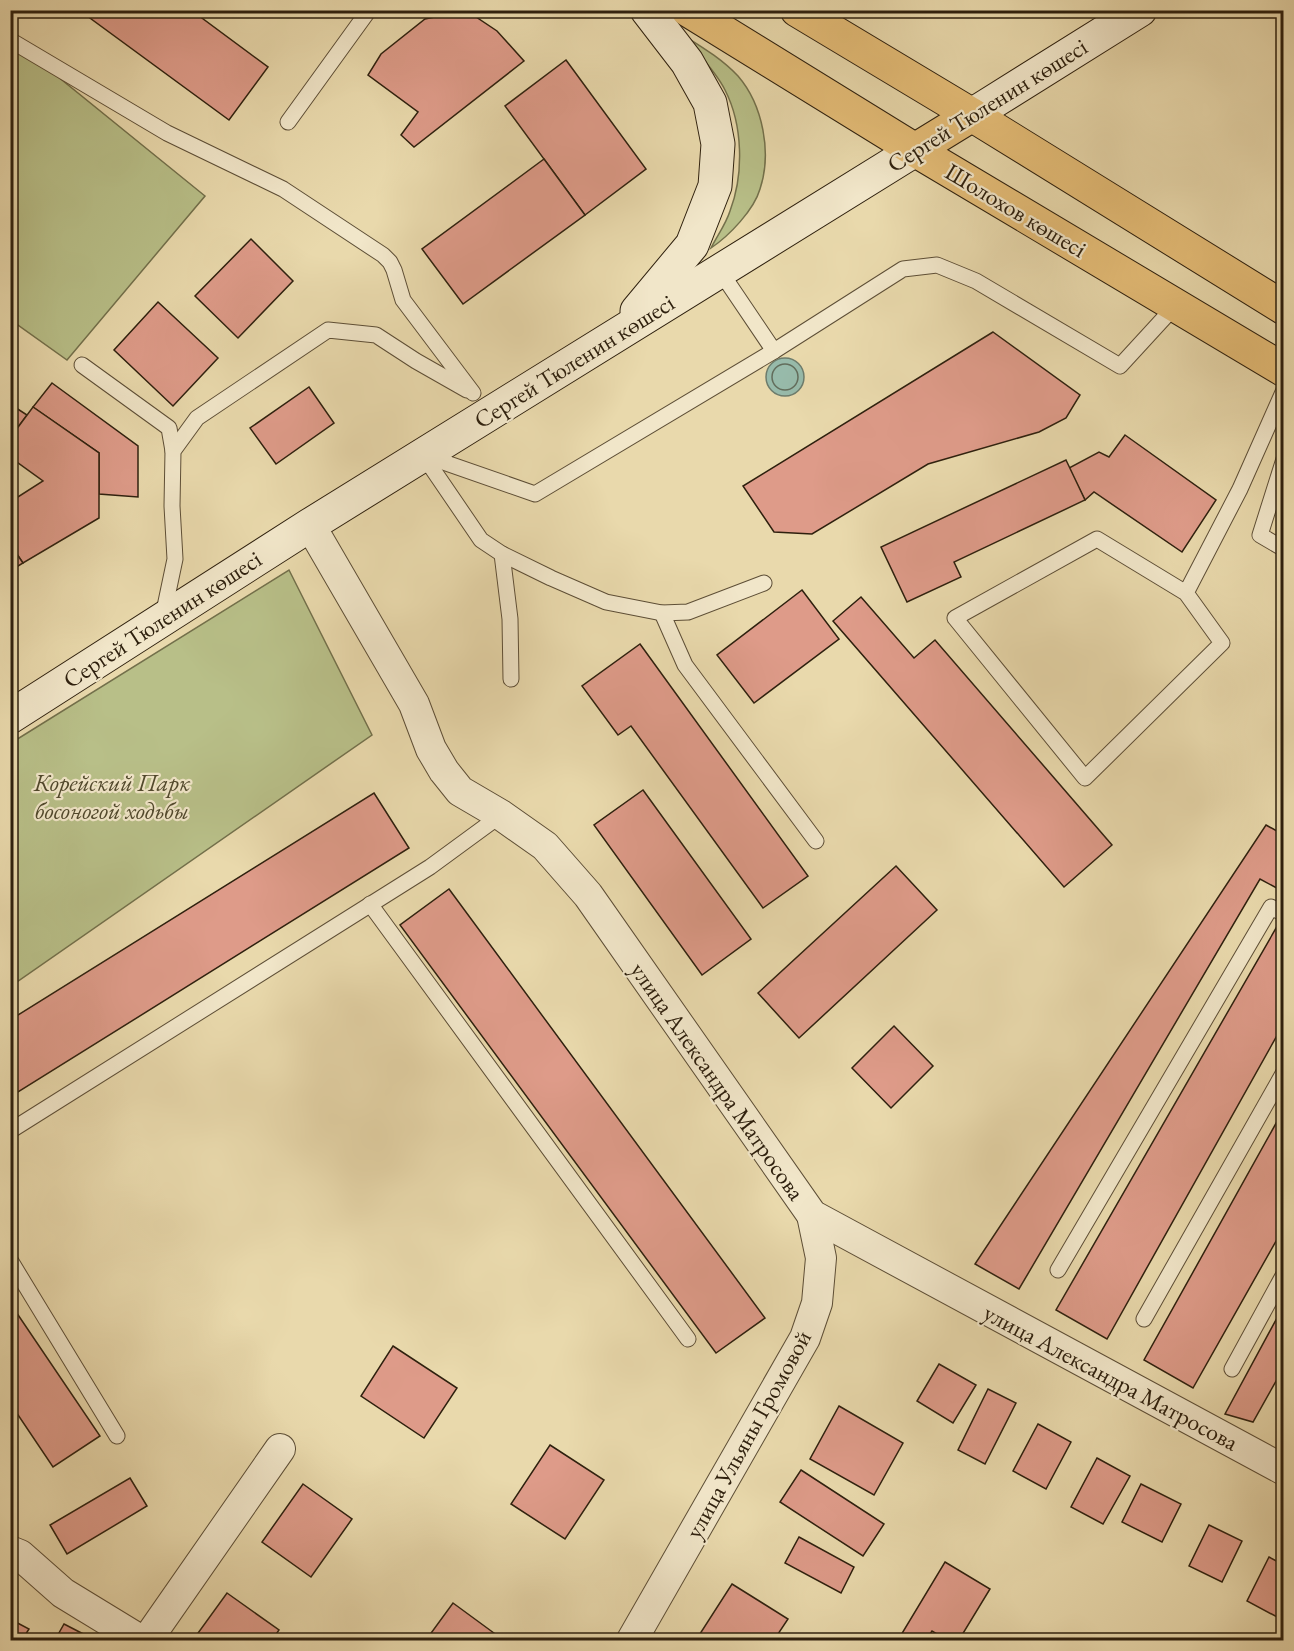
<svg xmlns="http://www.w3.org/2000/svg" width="1294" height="1651" viewBox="0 0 1294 1651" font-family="'EB Garamond',serif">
<rect width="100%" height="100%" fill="#e9d9ac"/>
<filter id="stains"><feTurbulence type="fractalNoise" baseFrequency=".00333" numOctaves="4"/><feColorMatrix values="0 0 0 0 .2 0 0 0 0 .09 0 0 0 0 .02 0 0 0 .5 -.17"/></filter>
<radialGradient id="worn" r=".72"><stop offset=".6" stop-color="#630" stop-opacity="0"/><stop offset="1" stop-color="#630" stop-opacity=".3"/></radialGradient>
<g fill="#b8bf88" stroke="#73704b" stroke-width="1.5">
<path d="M683,35C702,47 722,59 738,76C763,105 772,153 760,189C754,210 729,236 711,248C717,236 726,224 730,211C744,174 743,125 725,90C715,70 697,53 683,35Z"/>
<polygon points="11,41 15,42 205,196 67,360 11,320"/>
<polygon points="289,570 372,735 11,986 11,743"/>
</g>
<circle fill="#97baaa" stroke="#6d7c6c" stroke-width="1.5" cx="785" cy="377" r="19"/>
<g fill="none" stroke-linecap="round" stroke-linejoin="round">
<circle stroke="#626d5c" stroke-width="1.5" cx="785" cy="377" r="13"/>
</g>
<g fill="#de9b89" stroke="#2e200e" stroke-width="1.5">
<polygon points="79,10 191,10 268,67 229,120"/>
<polygon points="449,14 473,15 497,31 524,61 414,147 401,135 418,112 368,75 381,54 425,19"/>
<polygon points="566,60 646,169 585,215 505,106"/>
<polygon points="544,159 585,215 463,304 422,249"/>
<polygon points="251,239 293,281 238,338 195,296"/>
<polygon points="158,302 218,358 173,406 114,350"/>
<polygon points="993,332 1080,395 1066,418 1039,432 928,464 812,534 774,532 743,486"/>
<polygon points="52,383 138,446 138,497 99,494 99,453 33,407"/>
<polygon points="309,387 334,423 276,464 250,428"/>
<polygon points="10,404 27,415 10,438"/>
<polygon points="33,407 99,453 99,518 23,563 10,544 10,502 43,481 10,457 10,438"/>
<polygon points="1125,435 1216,500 1182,552 1094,492 1085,500 1069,468 1099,452 1109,457"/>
<polygon points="1066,460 1085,500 954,562 961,577 907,602 881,547"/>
<polygon points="10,544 23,563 10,571"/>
<polygon points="802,590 839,639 754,703 717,655"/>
<polygon points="861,597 914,658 935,640 1112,845 1064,887 833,621"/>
<polygon points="640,644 808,876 763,908 631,726 618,735 582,686"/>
<polygon points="643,790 751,939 702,975 594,825"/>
<polygon points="374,793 409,848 10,1097 10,1020"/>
<polygon points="1266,825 1284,835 1284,892 1260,879 1019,1289 975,1264"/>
<polygon points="896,866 937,910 799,1038 758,993"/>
<polygon points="449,889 765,1318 716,1353 400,925"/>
<polygon points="1279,923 1284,925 1284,1023 1107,1339 1056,1310"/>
<polygon points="894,1026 933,1066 891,1108 852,1068"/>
<polygon points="1284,1109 1284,1227 1193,1388 1144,1360"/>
<polygon points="10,1303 100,1436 53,1467 10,1403"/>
<polygon points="1284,1305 1284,1367 1253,1422 1225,1414"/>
<polygon points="393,1346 457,1388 424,1438 361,1396"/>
<polygon points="939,1364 976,1385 953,1423 917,1401"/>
<polygon points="988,1389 1016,1403 985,1464 958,1450"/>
<polygon points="839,1406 903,1443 874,1495 810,1459"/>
<polygon points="1038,1424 1071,1442 1046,1489 1013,1471"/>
<polygon points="550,1445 604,1480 565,1539 511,1504"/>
<polygon points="1097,1458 1130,1476 1103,1524 1071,1507"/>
<polygon points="801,1470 884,1524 863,1556 780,1502"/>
<polygon points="130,1478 147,1506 67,1554 50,1525"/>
<polygon points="303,1484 352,1519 311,1577 262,1542"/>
<polygon points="1141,1484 1181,1504 1162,1542 1122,1522"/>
<polygon points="1209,1525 1242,1541 1222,1582 1189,1566"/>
<polygon points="799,1537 854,1567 841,1593 785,1563"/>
<polygon points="1269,1557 1284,1565 1284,1608 1279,1618 1247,1601"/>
<polygon points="945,1562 990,1589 959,1640 947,1640 932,1631 926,1640 898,1640"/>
<polygon points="732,1584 788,1619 774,1640 696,1640"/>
<polygon points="227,1593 279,1630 272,1640 193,1640"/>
<polygon points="453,1603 498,1636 494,1640 426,1640"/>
<polygon points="10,1619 29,1629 22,1640 10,1640"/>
<polygon points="64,1624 95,1640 55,1640"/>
</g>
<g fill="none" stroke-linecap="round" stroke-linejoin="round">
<g stroke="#5d4e36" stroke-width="17">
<g id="service">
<polyline points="10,40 167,133 283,189 383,255 390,262 394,270 403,300 473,393"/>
<polyline points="288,122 369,10"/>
<polyline points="720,271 774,351"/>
<polyline points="82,365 169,428 173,451"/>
<polyline points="423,455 481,540 502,554 551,578 606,602 662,613 688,612 764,583"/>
<polyline points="426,456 535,494 774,351 903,269 937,265 976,281 1120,366 1176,305"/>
<polyline points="1284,459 1260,535 1284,549"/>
<polyline points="502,554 510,619 511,679"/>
<polyline points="1186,593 1097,539 955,618 1085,778 1222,643 1186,593 1240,489 1284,390"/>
<polyline points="662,613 685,665 816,841"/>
<polyline points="163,616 175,559 172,506 173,451 197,418 328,330 376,335 416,361 467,390"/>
<polyline points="370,904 688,1339"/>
<polyline points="10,1131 430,867 501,815"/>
<polyline points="10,1260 117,1436"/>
<polyline points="1058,1270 1271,907 1284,914"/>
<polyline points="1144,1319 1284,1072"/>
<polyline points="1232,1369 1284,1274"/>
</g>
</g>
<g stroke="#5d4e36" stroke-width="32">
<g id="minor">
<polyline points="310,525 414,704 431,749 444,771 460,791 501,815 545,846 588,895 812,1215 1284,1470"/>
<polyline points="10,1551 20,1555 63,1593 140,1640"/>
<polyline points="147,1640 280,1449"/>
<polyline points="632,1640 805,1338 817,1303 821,1258 812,1215"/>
</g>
</g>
<g stroke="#2e200e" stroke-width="35">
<g id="secondary">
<polyline points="972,115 1140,10"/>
<polyline points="637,311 692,245 715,186 718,144 710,103 687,62 647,10"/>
<polyline points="10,717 310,525 915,150"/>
</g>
</g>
<g stroke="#2e200e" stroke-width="35">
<g id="trunk">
<polyline points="688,10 915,150 1284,370"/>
<polyline points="797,10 972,115 1284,308"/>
<polyline points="915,150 972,115"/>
</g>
</g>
<use href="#service" stroke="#f1e6c9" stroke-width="15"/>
<use href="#minor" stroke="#f1e6c9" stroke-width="30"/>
<use href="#secondary" stroke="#f1e6c9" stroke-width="33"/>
<use href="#trunk" stroke="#e4bc76" stroke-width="33"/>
</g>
<g text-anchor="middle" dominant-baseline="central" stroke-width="4.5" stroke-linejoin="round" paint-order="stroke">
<g font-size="24" fill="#2e200e" stroke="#f1e6c9">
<text transform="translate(987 105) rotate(-32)">Сергей Тюленин көшесі</text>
<text transform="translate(1016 210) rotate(31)">Шолохов көшесі</text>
<text transform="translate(574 361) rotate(-32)">Сергей Тюленин көшесі</text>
<text transform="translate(162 619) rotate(-33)">Сергей Тюленин көшесі</text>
<text transform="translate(718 1081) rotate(55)">улица Александра Матросова</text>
<text transform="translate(1111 1377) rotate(28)">улица Александра Матросова</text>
<text transform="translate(748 1434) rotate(-61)">улица Ульяны Громовой</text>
</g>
<g font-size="24" font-style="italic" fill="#50482c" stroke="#f1e6c9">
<text x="112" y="782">Корейский Парк<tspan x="112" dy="28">босоногой ходьбы</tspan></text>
</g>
</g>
<rect width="1294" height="1651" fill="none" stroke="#e9d9ac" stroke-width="36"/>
<rect x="12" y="12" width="1270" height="1627" fill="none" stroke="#2e200e" stroke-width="3"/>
<rect x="18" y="18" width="1258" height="1615" fill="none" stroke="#2e200e" stroke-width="1.5"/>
<rect width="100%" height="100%" filter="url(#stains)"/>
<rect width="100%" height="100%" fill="url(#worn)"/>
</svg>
